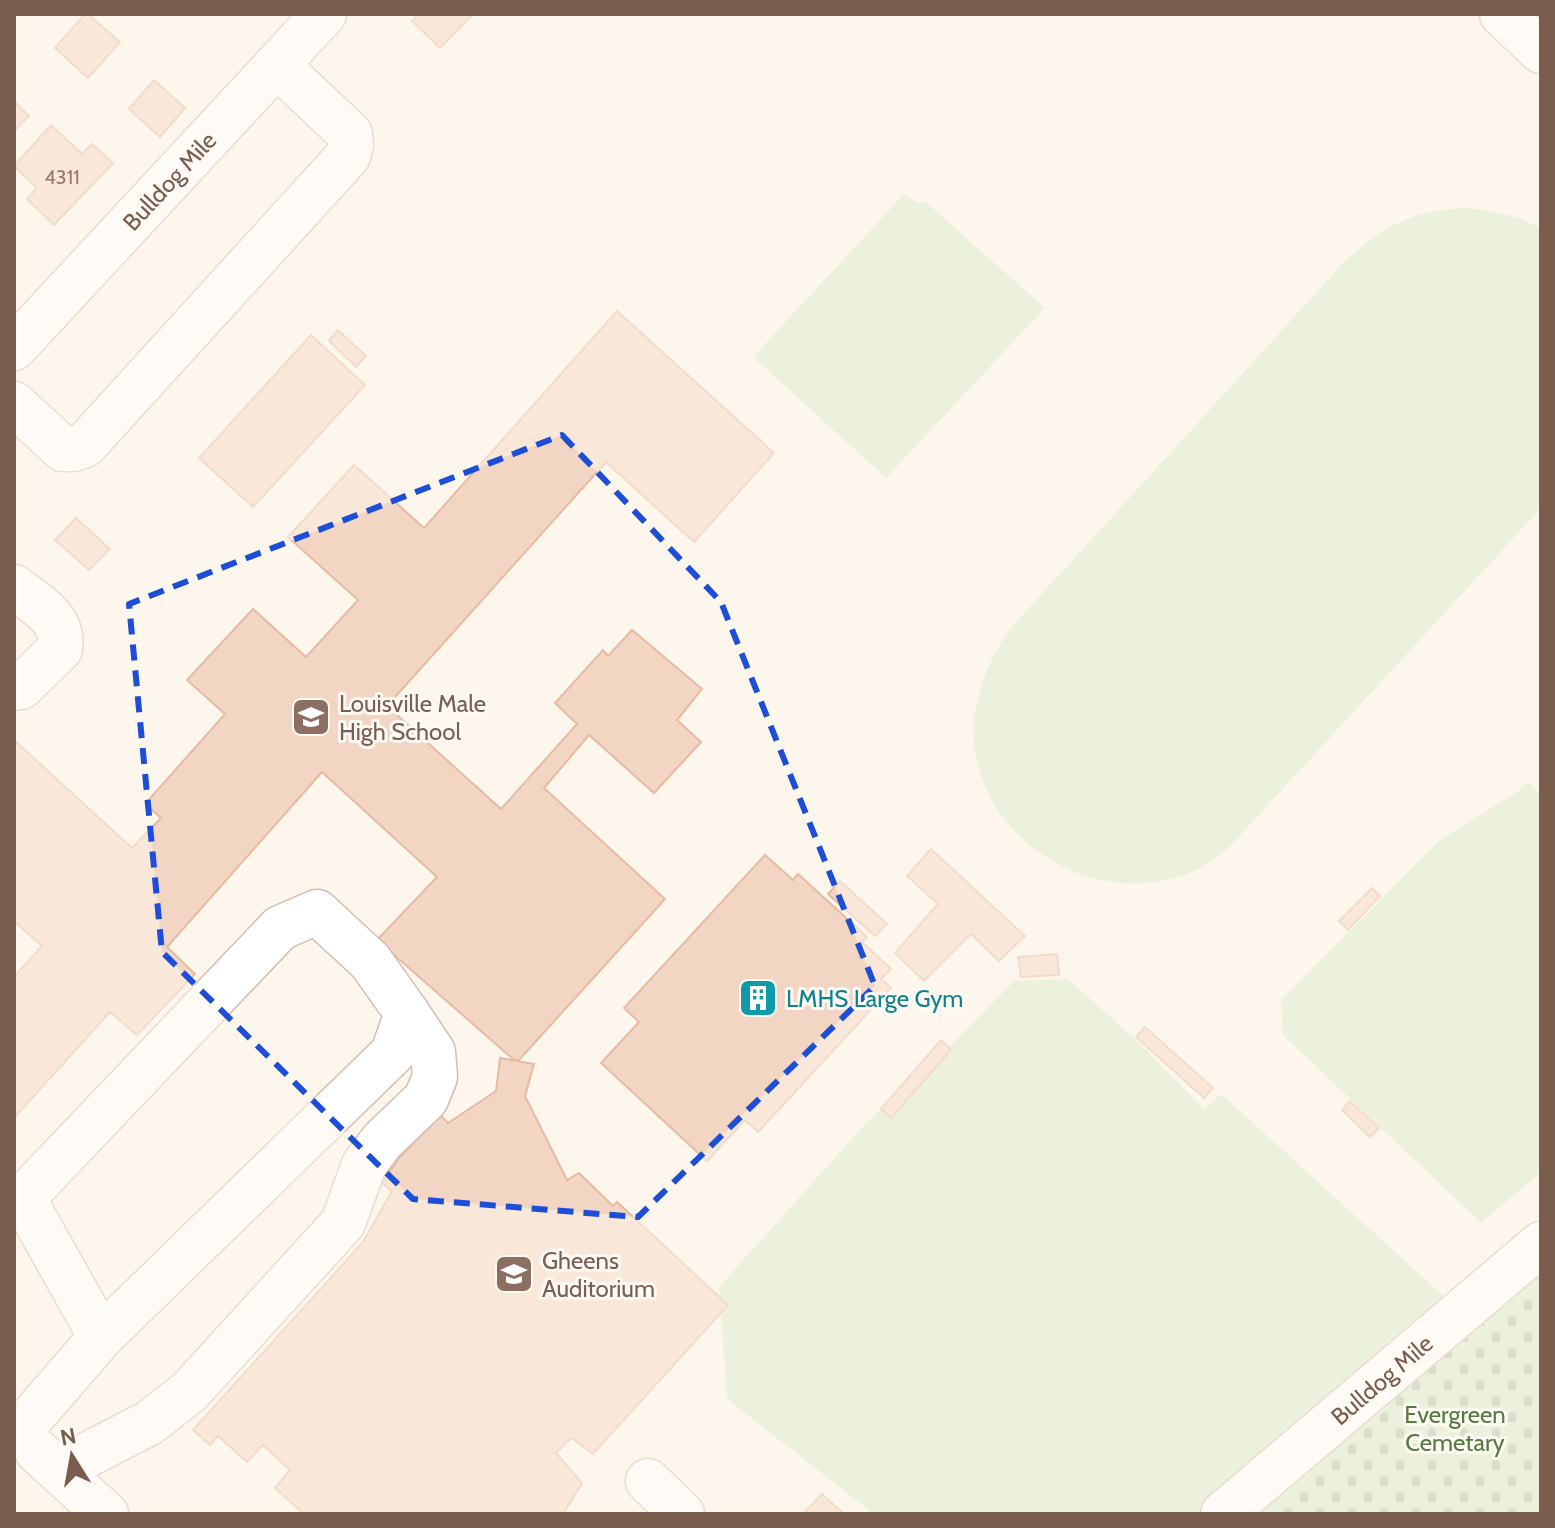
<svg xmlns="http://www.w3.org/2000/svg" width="1555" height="1528" viewBox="0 0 1555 1528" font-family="Cabin,sans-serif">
<defs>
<pattern id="cemetery-stones" width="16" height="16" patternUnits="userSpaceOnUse" patternTransform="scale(2)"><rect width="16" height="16" fill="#d8ecc9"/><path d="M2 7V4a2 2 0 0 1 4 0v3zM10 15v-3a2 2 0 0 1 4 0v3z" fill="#b4c2a5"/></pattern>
</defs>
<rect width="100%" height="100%" fill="#fdf6ec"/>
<polygon fill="url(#cemetery-stones)" points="1541,1245 1541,1514 1223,1514"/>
<g fill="#d8ecc9">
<polygon points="904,194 917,202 927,203 1045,308 886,478 753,357"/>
<path d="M1465,208C1493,210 1516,215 1541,228V508L1257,817C1243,832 1227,852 1209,863C1121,916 1001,861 977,763C966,716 983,670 1008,631L1345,261C1383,226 1413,210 1465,208Z"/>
<polygon points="1528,782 1541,794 1541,1172 1481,1223 1283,1035 1281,1000 1440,840 1517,792"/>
<polygon points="1068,979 1134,1038 1204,1109 1221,1094 1449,1301 1208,1514 874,1514 727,1399 719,1287 867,1122 954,1042 1014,981"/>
</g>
<g fill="#f3d5c3" stroke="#e6bba3" stroke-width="2">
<polygon points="85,14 88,14 120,42 88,78 55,48"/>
<polygon points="419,14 473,14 440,48 412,21"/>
<polygon points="154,80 185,108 160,137 129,109"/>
<polygon points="14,101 29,116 14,131"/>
<polygon points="51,125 82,154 92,144 113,163 54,225 27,199 37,188 14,166"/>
<polygon points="617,311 774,453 694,542 606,462 387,706 501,809 577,724 555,703 603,650 608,656 632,630 702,689 677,720 701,742 654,793 589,735 544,788 665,899 519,1060 514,1060 377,940 437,877 322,772 167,947 195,974 137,1035 110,1012 14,1118 14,977 42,946 14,921 14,740 132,848 161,818 145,804 225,714 187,680 253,609 306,657 358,600 288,537 354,465 424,528"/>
<polygon points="338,330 366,356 356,367 329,341"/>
<polygon points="311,335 365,385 253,507 199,458"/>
<polygon points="76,518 110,549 89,570 55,540"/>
<polygon points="931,849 1025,936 999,961 971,934 924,981 895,953 938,904 907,876"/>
<polygon points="765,855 793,880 798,874 867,937 862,942 891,969 881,979 891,988 758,1132 745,1120 707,1161 601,1063 639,1022 624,1008"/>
<polygon points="840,881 887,924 875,936 828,894"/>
<polygon points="1372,888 1380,896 1348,930 1339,921"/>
<polygon points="1057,954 1059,975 1021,977 1018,957"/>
<polygon points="1145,1027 1213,1088 1204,1098 1136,1037"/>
<polygon points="941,1040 951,1050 891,1118 881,1109"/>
<polygon points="500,1058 534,1064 525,1096 567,1180 579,1173 613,1206 617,1202 728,1305 593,1454 571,1438 556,1453 582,1483 563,1514 304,1514 275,1488 290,1470 263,1445 247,1462 218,1436 210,1445 193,1430 363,1242 392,1191 382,1183 399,1158 440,1115 448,1123 496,1091"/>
<polygon points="1350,1101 1379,1128 1370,1137 1342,1110"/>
<polygon points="822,1494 844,1514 803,1514"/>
</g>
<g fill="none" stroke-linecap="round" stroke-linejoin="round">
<g stroke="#d1beb0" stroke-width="47">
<g id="minor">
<polyline points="1502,14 1541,51"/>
<path id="s1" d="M14,348L324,14"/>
<polyline points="14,404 63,449 74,449 85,445 348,156 351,145 350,134 277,65"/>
<path d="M14,587C36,604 65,618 60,649L21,687L14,688"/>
<polyline points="17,1434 101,1337 23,1198 280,928 317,912 370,961 407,1013 393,1053 101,1337"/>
<polyline points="37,1451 106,1514"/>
<polyline points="58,1470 149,1423 189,1392 343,1223 364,1165 382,1141 426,1099 435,1077 433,1052 407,1013"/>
<polyline points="648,1481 682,1514"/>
<path id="s2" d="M1223,1514L1541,1244"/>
</g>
</g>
<use href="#minor" stroke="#fff" stroke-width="44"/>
</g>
<path d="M0 0H1555V1528H0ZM562,435L721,602L875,986L638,1217L413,1199L162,952L129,604Z" fill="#fdf6ec" fill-opacity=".55" fill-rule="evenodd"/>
<path fill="none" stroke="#1d4ed8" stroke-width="6" stroke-dasharray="16 10" stroke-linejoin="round" d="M562,435L721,602L875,986L638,1217L413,1199L162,952L129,604Z"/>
<defs>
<g id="school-square" transform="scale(2)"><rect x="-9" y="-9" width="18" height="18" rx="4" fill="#8d6e63" stroke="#fffaf3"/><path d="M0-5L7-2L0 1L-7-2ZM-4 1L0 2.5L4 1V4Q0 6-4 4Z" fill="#fff"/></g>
<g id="building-square" transform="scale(2)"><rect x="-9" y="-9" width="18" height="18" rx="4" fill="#0f9aa8" stroke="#fffaf3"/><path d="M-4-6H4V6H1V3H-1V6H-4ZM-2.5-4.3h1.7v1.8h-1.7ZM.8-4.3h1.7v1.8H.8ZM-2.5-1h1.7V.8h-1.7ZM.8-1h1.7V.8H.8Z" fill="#fff"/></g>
</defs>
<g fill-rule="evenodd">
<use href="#school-square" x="311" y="717"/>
<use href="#building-square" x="758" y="998"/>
<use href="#school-square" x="514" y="1274"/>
</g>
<g text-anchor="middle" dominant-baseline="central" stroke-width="6" stroke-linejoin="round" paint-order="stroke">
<g font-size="20" fill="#987a6a">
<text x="62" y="177">4311</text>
</g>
<g font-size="24" fill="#7a5c4d" stroke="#fffaf3">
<text stroke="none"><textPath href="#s1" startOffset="228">Bulldog Mile</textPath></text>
<text stroke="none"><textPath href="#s2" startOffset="208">Bulldog Mile</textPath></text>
</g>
<g font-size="24" fill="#785e54" stroke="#fffaf3" text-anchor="start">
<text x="339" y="703">Louisville Male<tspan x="339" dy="28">High School</tspan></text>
<text x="542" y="1260">Gheens<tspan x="542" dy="28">Auditorium</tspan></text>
</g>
<g font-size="24" fill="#0d838f" stroke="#fffaf3" text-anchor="start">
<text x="786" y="998">LMHS Large Gym</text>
</g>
<g font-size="24" fill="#537a41" stroke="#fffaf3">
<text x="1455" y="1414">Evergreen<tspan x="1455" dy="28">Cemetary</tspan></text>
</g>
</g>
<rect width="1555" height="1528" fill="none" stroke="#7a5c4d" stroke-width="32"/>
<g transform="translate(72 1456) rotate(349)" stroke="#fffaf3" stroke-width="6" paint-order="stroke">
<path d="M0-6L14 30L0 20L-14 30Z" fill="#7a5c4d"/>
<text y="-12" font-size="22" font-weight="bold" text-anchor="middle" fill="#7a5c4d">N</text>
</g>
</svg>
